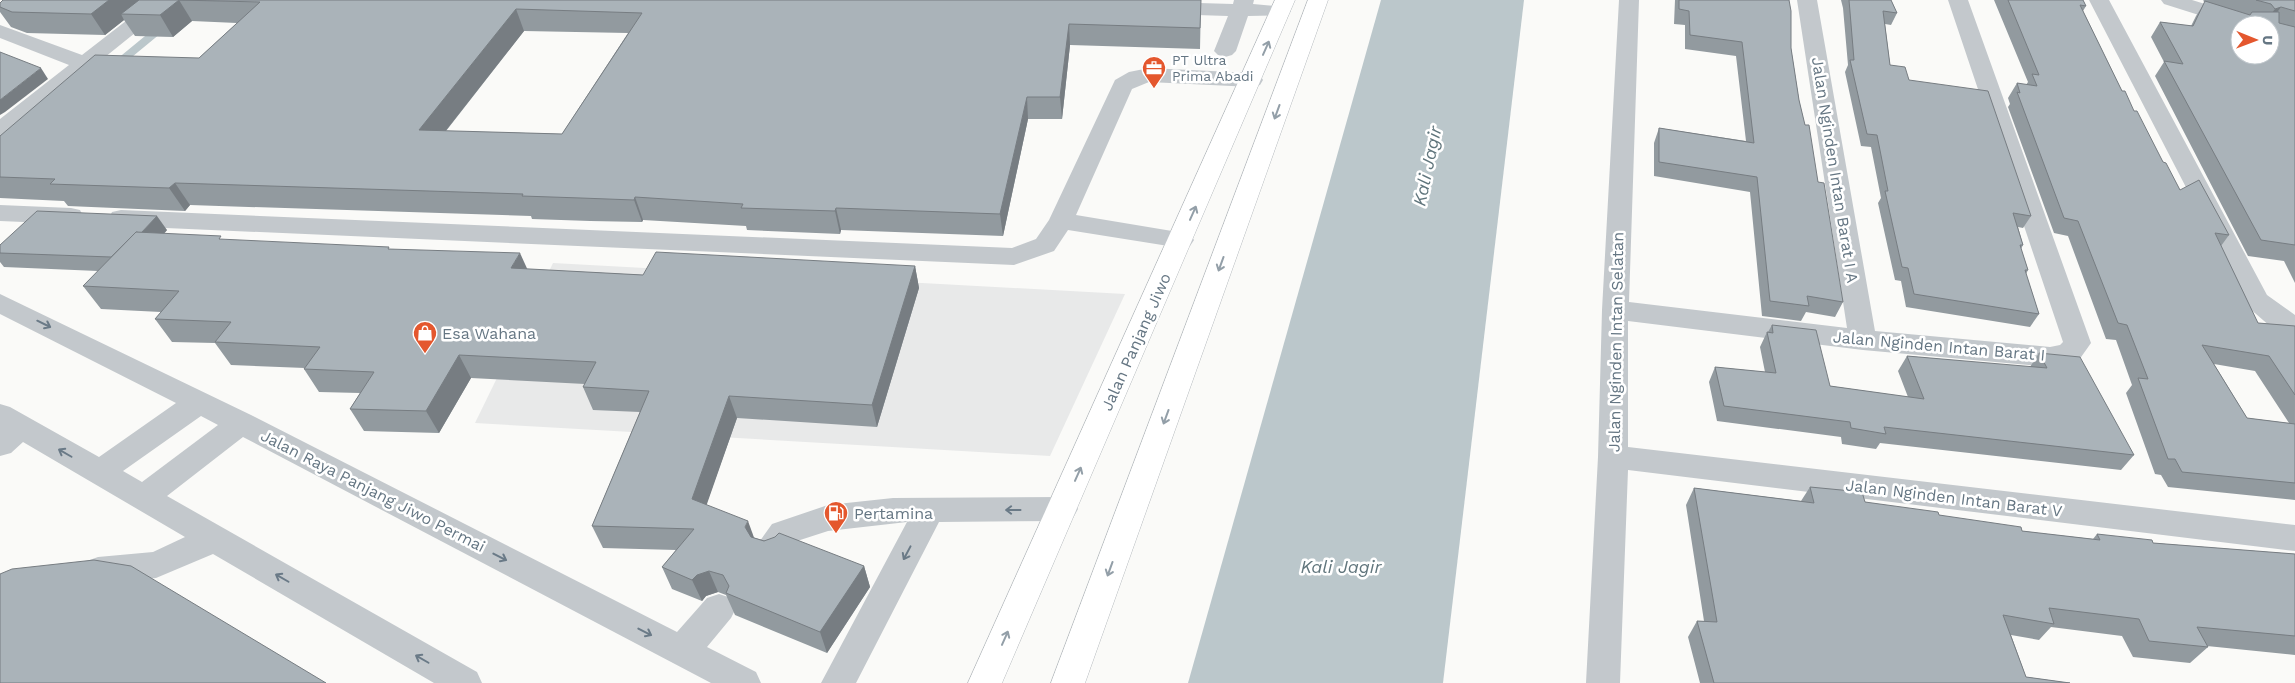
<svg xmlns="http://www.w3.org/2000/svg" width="2295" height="683" viewBox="0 0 2295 683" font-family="'Work Sans',sans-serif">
<rect width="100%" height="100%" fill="#fafaf8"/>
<polygon fill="#e8e9e9" points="553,263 1125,294 1050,456 475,423"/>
<polygon fill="#bbc7cb" points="1381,0 1524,0 1443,683 1188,683"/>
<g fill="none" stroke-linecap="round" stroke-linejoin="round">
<polyline stroke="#bbc7cb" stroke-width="8" points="116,65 161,28"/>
<g stroke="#b5babe" stroke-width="1">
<g id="major">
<polygon points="1275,0 1295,0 1002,683 968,683"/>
<polygon points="1308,0 1328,0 1085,683 1051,683"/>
</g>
</g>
<g fill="#c3c8cc" fill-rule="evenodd">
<polygon points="153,0 176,0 8,135 0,137 0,119 69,65 0,38 0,25 82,55"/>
<polygon points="1234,0 1254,0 1253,4 1288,7 1291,11 1288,15 1248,16 1236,51 1232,55 1225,57 1218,55 1214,51 1228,16 1165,14 1158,12 1155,8 1158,4 1165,2 1233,4"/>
<polygon points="1619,0 1639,0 1629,302 1847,328 1797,0 1817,0 1875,331 2050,347 2060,345 2063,342 1948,0 1968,0 2091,343 2079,360 2050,367 1863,350 1628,321 1628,447 2295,525 2295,551 1628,470 1620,683 1586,683 1598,457 1602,310"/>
<polygon points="2089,0 2109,0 2267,295 2295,315 2295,335 2271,327 2248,307"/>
<polygon points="2161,0 2192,0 2260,21 2263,25 2240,25 2240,28 2164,4"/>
<polygon points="1149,68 1252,73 1260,75 1263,80 1260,85 1252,87 1149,82 1132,89 1076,215 1190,234 1194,240 1190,246 1181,248 1068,230 1054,251 1014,265 121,226 112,224 109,218 112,212 121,210 1012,248 1036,239 1049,220 1115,80 1129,72"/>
<polygon points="0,205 71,208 80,210 83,216 80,222 71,224 0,221"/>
<path d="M0,294L251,415L677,632L707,598L719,594L731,598L736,608L731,618L707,647L756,672L761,683H711L243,437L167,496L477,672L482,683H434L213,554L156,578L98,585L87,581L82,571L87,561L98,557L153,552L185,537L23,442L11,453L0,456V404L10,407L99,457L176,403L0,314ZM201,416L218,425L142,482L123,471Z"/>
<polygon points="1062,497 1073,500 1078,509 1073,518 1062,521 939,522 856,683 821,683 907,522 828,531 794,542 782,557 771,561 760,557 755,548 772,524 828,505 893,498"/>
</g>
<use href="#major" fill="#fff" fill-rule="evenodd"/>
</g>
<g fill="#929a9f" fill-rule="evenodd">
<path d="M3,0H1201L1200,49L1070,45L1062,119H1028L1003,236L841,230L840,234L747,230L746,226L643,220L642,222L590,221L532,219L531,216L190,205L185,211L68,206L64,201L0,198V136L199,58L237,23L192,21L173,37L135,36L124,20L105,35L27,33L11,27L0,12V3ZM524,31L628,33L562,134L446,131Z"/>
<polygon points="1675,0 1789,0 1791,48 1799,100 1818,182 1843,302 1835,317 1806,312 1801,321 1762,316 1750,192 1654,176 1654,143 1659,128 1746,141 1736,56 1685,49 1685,25 1674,24"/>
<polygon points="1841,0 1891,0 1897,13 1891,25 1885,24 1890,65 1909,80 2031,216 2023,228 2018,227 2023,245 2021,249 2028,270 2026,274 2039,314 2030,327 1906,307 1901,281 1895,280 1878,203 1881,198 1871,147 1861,146 1845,72 1848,65 1843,8"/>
<path d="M1994,0H2083L2086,6L2083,11L2122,91L2163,162L2180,190L2229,235L2221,246L2258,323L2295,326V500L2168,487L2161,475L2155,474L2126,393L2132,385L2116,340L2106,339L2068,236L2054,233L2008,107L2010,104L2008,98L2017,83L2026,85L2028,82ZM2214,364L2255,371L2289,423L2247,418Z"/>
<polygon points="2204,0 2295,0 2295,283 2284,261 2248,256 2155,76 2164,62 2151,37 2160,22 2191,26 2196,16 2205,2 2203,1"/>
<polygon points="167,230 164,234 224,240 391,249 527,269 643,275 915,266 919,288 877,427 737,418 706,505 755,538 864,566 870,587 827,653 735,615 726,595 718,592 706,596 702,601 672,589 662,567 676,550 603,548 592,526 640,412 593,410 583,387 585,384 471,378 439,433 364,431 350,409 360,393 319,392 304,369 305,368 231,365 215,343 172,342 155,319 161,312 101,309 83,286 98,271 4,267 0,262 0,245"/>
<polygon points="1772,325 1830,386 1908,397 1898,371 1907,356 2030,367 2039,353 2134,455 2121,470 1880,443 1876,449 1842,444 1841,437 1717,421 1709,382 1715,367 1765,372 1760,347 1767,332 1768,332"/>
<polygon points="1810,487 1865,502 1939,515 2022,531 2093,539 2097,534 2153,543 2295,554 2295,655 2207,646 2208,647 2190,663 2133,657 2122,636 2051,627 2039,640 2011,635 2026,677 2070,683 1700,683 1688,637 1697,621 1704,621 1686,505 1694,488 1801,501"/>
</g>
<g fill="#777d82">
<polygon points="109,0 151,0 121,14 124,20 105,35 91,14"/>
<polygon points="179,0 192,21 173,37 160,15"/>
<polygon points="2281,7 2270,22 2264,23 2275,9"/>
<polygon points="516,9 524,31 429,152 419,130"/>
<polygon points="1069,24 1070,45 1062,119 1060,97"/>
<polygon points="41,68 48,79 5,112 0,115 0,100"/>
<polygon points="1027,97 1028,119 1003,236 1000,214"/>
<polygon points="175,183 190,205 185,211 169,188"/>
<polygon points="635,197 643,220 642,222 634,200"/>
<polygon points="836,208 841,230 840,234 835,211"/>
<polygon points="157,216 167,230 128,272 117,258"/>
<polygon points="520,253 530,275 511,268"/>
<polygon points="915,266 919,288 877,427 872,405"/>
<polygon points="459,355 471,378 439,433 426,411"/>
<polygon points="729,396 737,418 701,521 692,499"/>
<polygon points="748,521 756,543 753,549 745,527"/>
<polygon points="864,566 870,587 827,653 820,632"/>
<polygon points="709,571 718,592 706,596 702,601 692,580 697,575"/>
</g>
<g fill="#aab3b9" stroke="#777d82" fill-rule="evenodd">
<polygon points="3,0 109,0 91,14 12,12 0,7 0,3"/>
<path d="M139,0H1201L1200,28L1069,24L1060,97H1027L1000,214L836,208L835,211L741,208L743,204L635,197L634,200L581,198L522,196L523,194L175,183L169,188L50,184L55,179L0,177V136L95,55L199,58L260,2L179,0L160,15L121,14ZM516,9L642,13L562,134L419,130Z"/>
<polygon points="1679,0 1789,0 1791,11 1791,48 1799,100 1805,125 1809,125 1818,182 1824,183 1843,302 1807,296 1809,306 1770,301 1757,177 1659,162 1659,128 1754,143 1742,42 1690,35 1689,11 1679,9"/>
<polygon points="1849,0 1891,0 1897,13 1883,11 1890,65 1905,67 1909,80 1988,91 2031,216 2013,213 2023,245 2020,245 2028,270 2025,270 2039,314 1914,294 1908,268 1902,267 1885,191 1888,191 1877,135 1867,134 1850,60 1854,60"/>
<polygon points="2008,0 2083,0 2086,6 2080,5 2122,91 2125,91 2134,111 2137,111 2163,162 2166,163 2180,190 2199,180 2229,235 2215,233 2258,323 2295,326 2295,395 2269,356 2202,345 2247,418 2295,424 2295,483 2182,472 2175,459 2168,459 2138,378 2148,379 2127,325 2118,323 2078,221 2064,218 2017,92 2020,93 2017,83 2037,86 2032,74 2039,75"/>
<polygon points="2256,0 2295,0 2295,11 2281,7 2275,9 2271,4"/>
<path d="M2205,1L2250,15L2252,12H2279V23L2295,27V245L2261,240L2164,61L2183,64L2160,22L2193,26ZM2240,25H2270V55H2240Z"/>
<polygon points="0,52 41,68 0,100"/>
<polygon points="37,211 157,216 141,233 136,232 111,257 0,253 0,245"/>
<polygon points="136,232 221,236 219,239 389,247 388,249 520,253 511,268 643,275 656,252 915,266 872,405 729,396 692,499 748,521 745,527 751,537 764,541 775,537 779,533 864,566 820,632 726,593 729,586 723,575 709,571 697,575 692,580 662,567 694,529 592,526 649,391 583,387 596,362 459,355 426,411 350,409 374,372 304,369 320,347 215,342 231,322 155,319 179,291 83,286"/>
<polygon points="1772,325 1816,330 1830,386 1924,399 1907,356 2047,368 2039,353 2080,357 2134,455 1884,427 1886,434 1851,428 1850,422 1724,406 1715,367 1776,373 1767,332 1773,333"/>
<polygon points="1810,487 1862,492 1865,502 1938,512 1939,515 2021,527 2022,531 2100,540 2097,534 2152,540 2153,543 2295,554 2295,636 2197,627 2208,647 2149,641 2139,619 2049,608 2054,624 2003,615 2026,677 2070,683 1714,683 1697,621 1717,622 1694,488 1814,503"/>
<polygon points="94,560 131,566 326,683 0,683 0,574 12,569"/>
</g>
<defs><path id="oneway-shaft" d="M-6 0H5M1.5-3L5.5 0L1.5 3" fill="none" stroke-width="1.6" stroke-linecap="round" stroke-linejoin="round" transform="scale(1.25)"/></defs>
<g stroke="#939fa8">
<use href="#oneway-shaft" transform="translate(1266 48) rotate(-66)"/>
<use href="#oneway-shaft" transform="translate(1277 112) rotate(110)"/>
<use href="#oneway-shaft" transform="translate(1193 213) rotate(-66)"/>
<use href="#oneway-shaft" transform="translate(1221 264) rotate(110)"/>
<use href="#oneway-shaft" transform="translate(1166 417) rotate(110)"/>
<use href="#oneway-shaft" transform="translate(1078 474) rotate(-66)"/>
<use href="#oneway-shaft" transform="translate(1110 569) rotate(110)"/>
<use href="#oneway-shaft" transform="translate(1005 638) rotate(-66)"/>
</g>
<g stroke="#6a7a87">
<use href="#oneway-shaft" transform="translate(44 324) rotate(26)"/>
<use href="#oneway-shaft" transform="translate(65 453) rotate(-150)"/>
<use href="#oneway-shaft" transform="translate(1013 510) rotate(180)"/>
<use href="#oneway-shaft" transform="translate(907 553) rotate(118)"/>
<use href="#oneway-shaft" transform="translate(500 557) rotate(27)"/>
<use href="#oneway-shaft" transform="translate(282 578) rotate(-150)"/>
<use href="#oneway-shaft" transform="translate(645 632) rotate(27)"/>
<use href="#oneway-shaft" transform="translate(422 659) rotate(-150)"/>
</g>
<defs>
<g id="office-pin" transform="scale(1.25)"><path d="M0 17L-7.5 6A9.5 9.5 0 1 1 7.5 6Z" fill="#e4572e" stroke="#fff"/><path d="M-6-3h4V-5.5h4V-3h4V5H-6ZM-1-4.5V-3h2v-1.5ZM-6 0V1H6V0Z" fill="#fff"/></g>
<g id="shop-pin" transform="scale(1.25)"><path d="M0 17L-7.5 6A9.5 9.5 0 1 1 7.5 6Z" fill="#e4572e" stroke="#fff"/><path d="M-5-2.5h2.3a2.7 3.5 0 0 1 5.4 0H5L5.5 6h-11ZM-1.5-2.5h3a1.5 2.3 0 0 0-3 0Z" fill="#fff"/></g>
<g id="fuel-pin" transform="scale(1.25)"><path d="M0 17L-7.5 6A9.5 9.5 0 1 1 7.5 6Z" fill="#e4572e" stroke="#fff"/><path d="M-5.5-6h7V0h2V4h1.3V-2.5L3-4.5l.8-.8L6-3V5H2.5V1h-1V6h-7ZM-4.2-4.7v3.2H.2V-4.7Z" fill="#fff"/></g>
</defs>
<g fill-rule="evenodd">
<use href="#office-pin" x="1154" y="68"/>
<use href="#shop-pin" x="425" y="333"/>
<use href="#fuel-pin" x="836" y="513"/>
</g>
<g text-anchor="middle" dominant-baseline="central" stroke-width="5" stroke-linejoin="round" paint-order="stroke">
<g font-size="14" fill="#657683" stroke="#fff" text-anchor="start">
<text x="1172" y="60">PT Ultra<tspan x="1172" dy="16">Prima Abadi</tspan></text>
</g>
<g font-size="16" fill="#657683" stroke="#fff">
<text transform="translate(1835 170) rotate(81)">Jalan Nginden Intan Barat I A</text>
<text transform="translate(1136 342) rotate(-66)">Jalan Panjang Jiwo</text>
<text transform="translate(1616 342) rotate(-89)">Jalan Nginden Intan Selatan</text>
<text transform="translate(1939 346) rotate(5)">Jalan Nginden Intan Barat I</text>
<text transform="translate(373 491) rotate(27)">Jalan Raya Panjang Jiwo Permai</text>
<text transform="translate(1954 498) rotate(7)">Jalan Nginden Intan Barat V</text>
</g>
<g font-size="16" fill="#657683" stroke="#fff" text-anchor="start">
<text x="442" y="333">Esa Wahana</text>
<text x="854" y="513">Pertamina</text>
</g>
<g font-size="18" font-style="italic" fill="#60757c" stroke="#fff">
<text transform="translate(1427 166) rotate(-78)">Kali Jagir</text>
<text x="1341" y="566">Kali Jagir</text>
</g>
</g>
<g transform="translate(2255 40) rotate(91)"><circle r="24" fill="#ffffff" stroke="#c1c8cd"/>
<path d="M0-4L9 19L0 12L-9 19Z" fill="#e4572e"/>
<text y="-8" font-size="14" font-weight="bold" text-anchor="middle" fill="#657683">U</text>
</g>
</svg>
